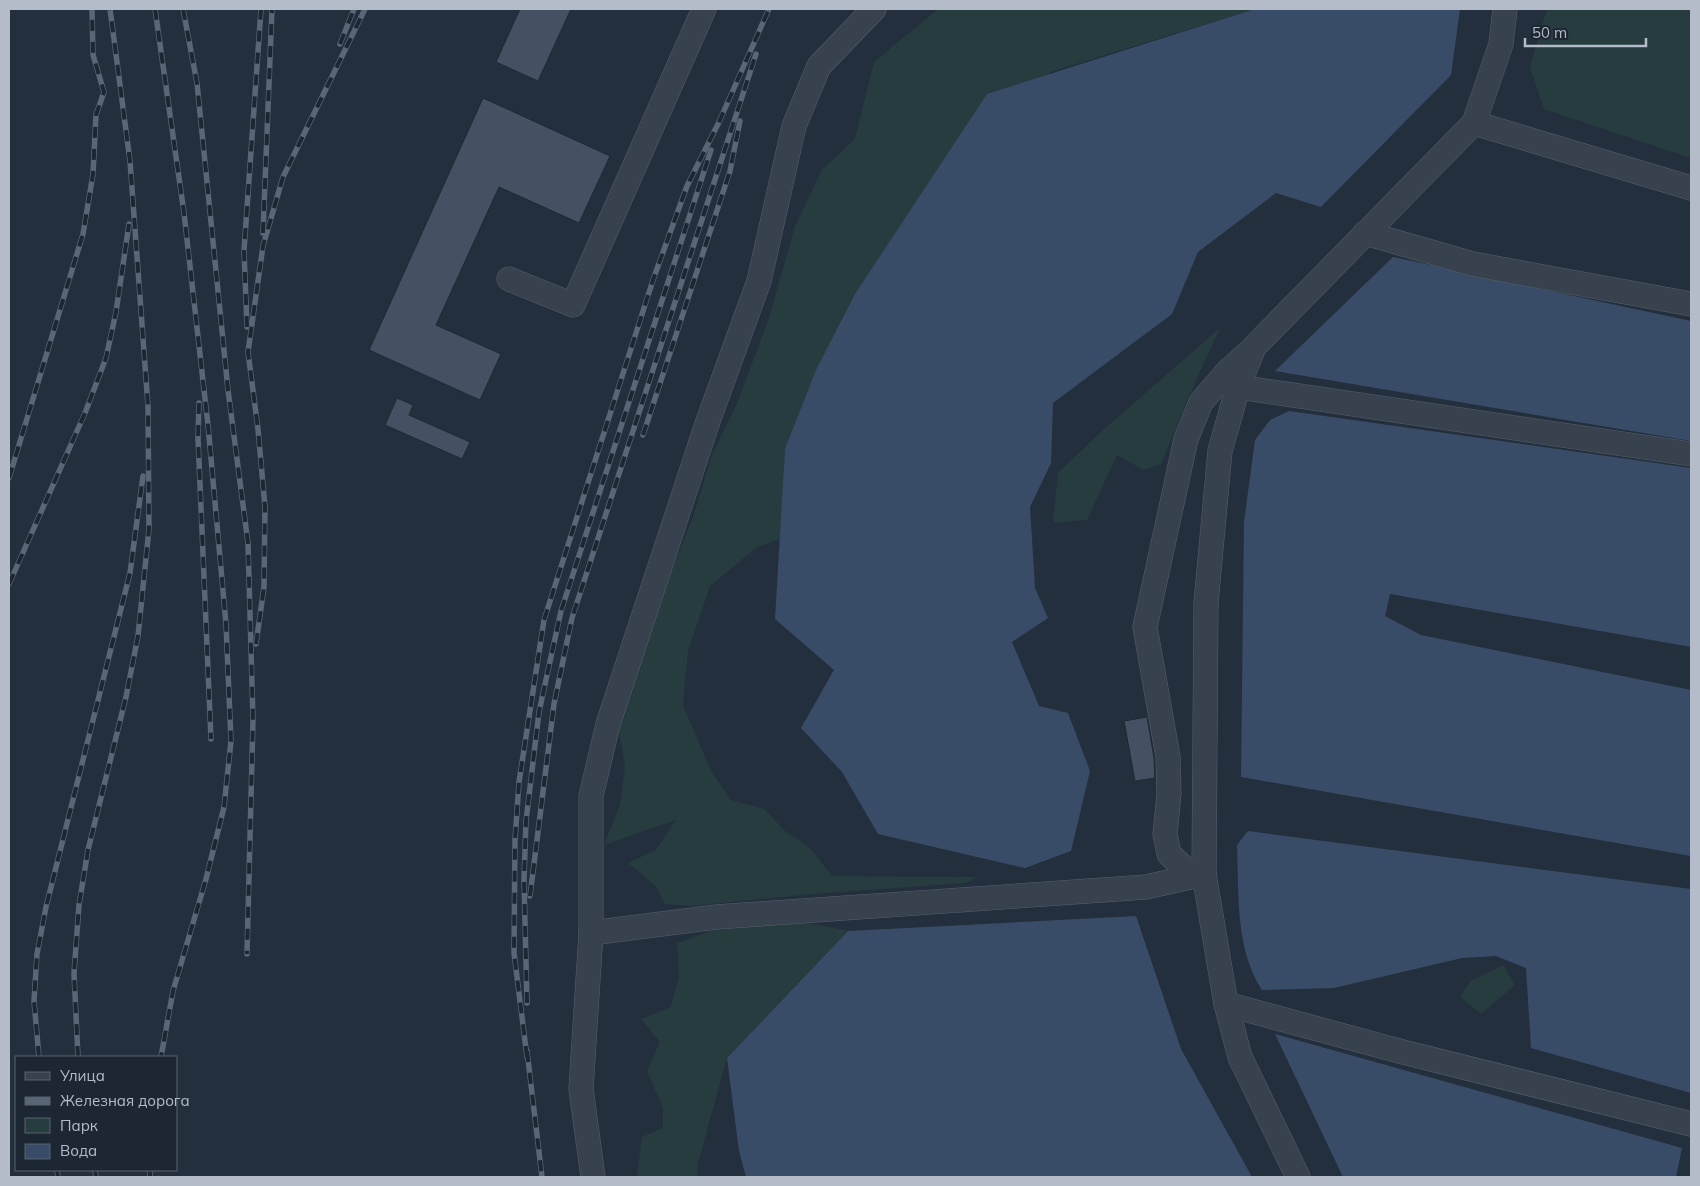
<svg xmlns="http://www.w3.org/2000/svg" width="1700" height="1186" viewBox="0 0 1700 1186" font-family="Mulish,sans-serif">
<rect width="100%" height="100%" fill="#242f3e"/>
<g fill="#263c3f">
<polygon points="938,9 1255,9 1050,72 785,449 780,539 757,547 710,586 688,651 683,705 712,773 731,800 764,809 785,831 811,849 832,876 977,877 966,883 813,894 692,906 665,904 656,886 628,863 656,850 676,820 604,845 620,805 625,766 618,726 654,614 693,517 712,455 736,406 769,318 795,226 822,170 855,139 874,62"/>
<polygon points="1547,9 1691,9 1691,158 1544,109 1530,67"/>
<polygon points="1220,328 1188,398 1161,464 1144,470 1117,455 1087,520 1053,523 1058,473 1103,430"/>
<polygon points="799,921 848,931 727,1058 698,1163 697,1177 637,1177 642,1137 663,1128 663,1108 647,1071 660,1042 641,1019 671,1007 679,977 677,943 714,930"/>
<polygon points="1503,965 1515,985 1481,1014 1460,997 1470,981"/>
</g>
<g fill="#394c67">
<polygon points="1255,9 1460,9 1451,75 1321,207 1276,193 1198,252 1172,314 1053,403 1051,463 1030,507 1035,588 1048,618 1012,642 1039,706 1068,713 1090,771 1071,851 1025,868 878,834 842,772 801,728 834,670 775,619 785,449 816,370 855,294 987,94"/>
<polygon points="1393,257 1691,321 1691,441 1275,371"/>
<polygon points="1289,411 1691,468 1691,647 1390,594 1385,616 1421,635 1691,690 1691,856 1241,777 1244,522 1255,440 1270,420"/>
<path d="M1248,831L1691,889V1093L1531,1048L1526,968L1496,956L1462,958L1334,988L1262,990C1235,949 1239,893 1237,845Z"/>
<polygon points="1136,916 1181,1049 1252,1177 746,1177 739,1151 727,1058 848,931"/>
<polygon points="1275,1034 1682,1148 1676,1177 1343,1177"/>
</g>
<g fill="#455162" stroke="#1f2835">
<polygon points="520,9 571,9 538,81 496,62"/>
<polygon points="483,98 610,156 579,223 499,187 436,325 501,354 480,400 369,350"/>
<polygon points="397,398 413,405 409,415 470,442 462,459 385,425"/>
<polygon points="1147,717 1154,758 1155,778 1135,781 1124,721"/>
</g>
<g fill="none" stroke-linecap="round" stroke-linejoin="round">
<g stroke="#565f6c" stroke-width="25">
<g id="minor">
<polyline points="1474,123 1691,188"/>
<polyline points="1365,233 1473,264 1691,304"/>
<polyline points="509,279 573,305 704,9"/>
<polyline points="1238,387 1691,454"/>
<polyline points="1204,874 1183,867 1169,854 1165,834 1169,794 1168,757 1145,627 1186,439 1201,402 1228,371 1248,353"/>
<polyline points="591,933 716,917 1146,887 1204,874"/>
<polyline points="1226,1004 1399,1051 1691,1124"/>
<polyline points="593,1177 581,1089 591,933 591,796 608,724 708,421 759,281 794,126 819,66 874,9"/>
<polyline points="1298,1177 1240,1057 1226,1004 1204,874 1206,603 1220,451 1238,387 1254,347 1474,123 1501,44 1505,9"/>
</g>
</g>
<use href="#minor" stroke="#38414e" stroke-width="24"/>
<g stroke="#5a6575" stroke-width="5.5">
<g id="rail">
<polyline points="155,9 184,213 208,425 226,624 231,741 224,807 206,879 173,991 161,1057"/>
<polyline points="183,9 197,83 228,390 248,543 253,720 247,954"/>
<polyline points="340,44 354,9"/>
<polyline points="263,233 272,9"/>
<polyline points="247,327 244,251 261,9"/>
<polyline points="199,403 198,438 211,739"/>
<polyline points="643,435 730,171 740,121"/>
<polyline points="9,478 83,234 93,174 96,115 104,92 93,55 92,9"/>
<polyline points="9,584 85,413 106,358 116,312 129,224"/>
<polyline points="256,644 264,587 265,507 258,429 248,352 263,246 283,177 365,9"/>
<polyline points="530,896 554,704 572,618 756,54"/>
<polyline points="527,1003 524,880 526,821 539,712 561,611 711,150"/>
<polyline points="527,1051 542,1177"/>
<polyline points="39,1057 34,1001 37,954 46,907 130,573 143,476"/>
<polyline points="78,1057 74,973 79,905 88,850 126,697 138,636 149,529 148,406 130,161 110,9"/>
<polyline points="527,1057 514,953 515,840 519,782 544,620 653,280 687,186 719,122 769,9"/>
<polyline points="57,1170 58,1177"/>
<polyline points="95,1170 96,1177"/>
<polyline points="150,1177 150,1170"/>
</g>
</g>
<use href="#rail" stroke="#1d2633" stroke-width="4" stroke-dasharray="11" stroke-linecap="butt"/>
</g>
<rect width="1700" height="1186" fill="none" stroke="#b4bcc9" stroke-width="20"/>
<rect x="15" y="1056" width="162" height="115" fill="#1d2633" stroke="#59626f"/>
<rect x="25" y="1072" width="25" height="8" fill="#38414e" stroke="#59626f"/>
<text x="60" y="1081" font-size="15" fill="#b4bcc9">Улица</text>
<rect x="25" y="1097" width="25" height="8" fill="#5a6575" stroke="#59626f"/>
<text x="60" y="1106" font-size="15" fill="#b4bcc9">Железная дорога</text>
<rect x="25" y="1118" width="25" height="15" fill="#263c3f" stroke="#59626f"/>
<text x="60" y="1131" font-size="15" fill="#b4bcc9">Парк</text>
<rect x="25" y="1144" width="25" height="15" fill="#394c67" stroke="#59626f"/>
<text x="60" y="1156" font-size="15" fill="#b4bcc9">Вода</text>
<path d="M1525 38v8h121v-8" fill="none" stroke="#b4bcc9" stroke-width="2.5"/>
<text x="1532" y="38" font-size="15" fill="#b4bcc9" stroke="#1d2633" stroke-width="4" paint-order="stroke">50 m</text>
</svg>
